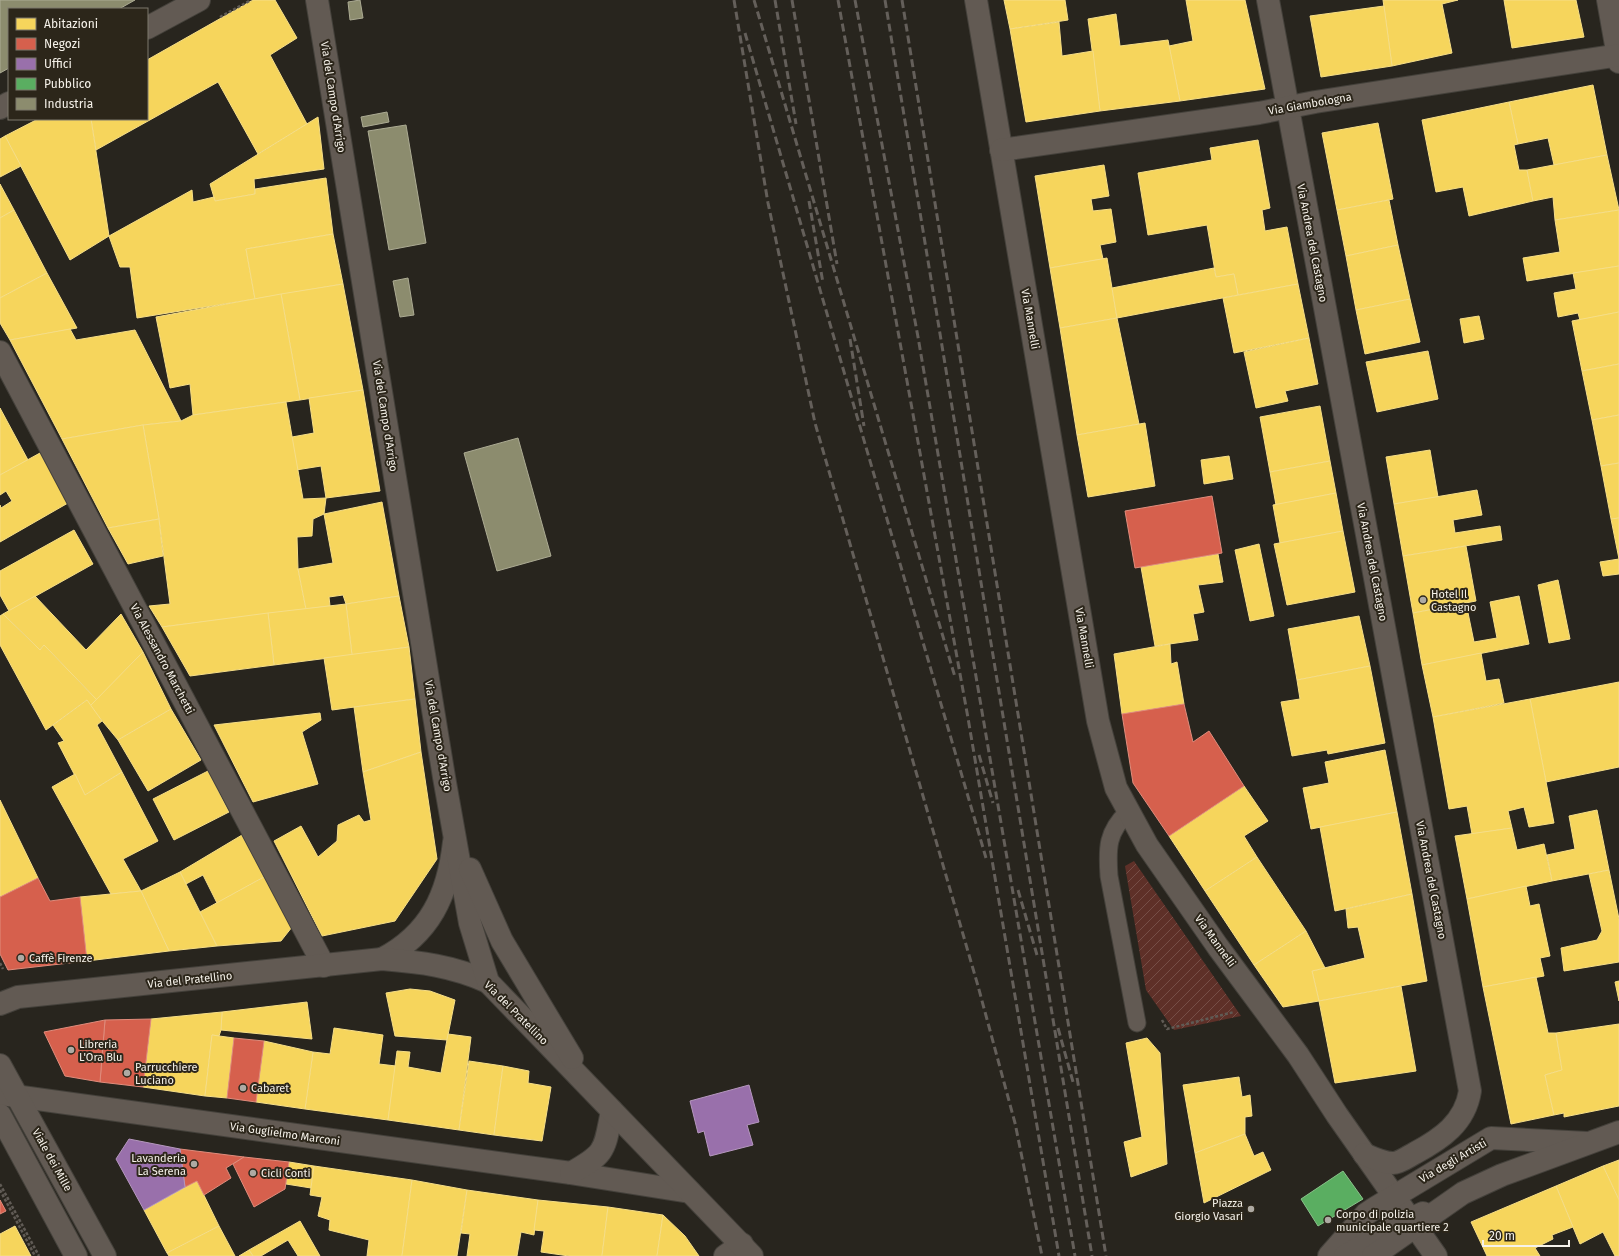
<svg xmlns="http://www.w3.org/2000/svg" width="1619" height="1256" viewBox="0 0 1619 1256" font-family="'Fira Sans',sans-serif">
<defs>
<pattern id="garden-furrows" width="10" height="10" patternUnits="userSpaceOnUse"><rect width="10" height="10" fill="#5e3028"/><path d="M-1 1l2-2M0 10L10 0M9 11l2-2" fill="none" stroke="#764e47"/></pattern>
</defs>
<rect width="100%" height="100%" fill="#28251e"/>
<polygon fill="url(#garden-furrows)" points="1134,861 1241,1016 1174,1030 1146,990 1125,866"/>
<g fill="#f6d55c" stroke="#f6de87">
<polygon points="253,0 275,0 297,38 270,55 307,124 258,154 218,82 96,150 91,119 147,119 147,60"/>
<polygon points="1004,0 1065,0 1068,20 1010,29"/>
<polygon points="1186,0 1245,0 1265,89 1180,101 1169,46 1193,41"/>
<polygon points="1383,0 1458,0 1442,4 1452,53 1392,66"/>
<polygon points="1504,0 1576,0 1584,37 1512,48"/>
<polygon points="1384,6 1392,66 1321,77 1310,16"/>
<polygon points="1116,14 1120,46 1168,40 1180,101 1100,111 1088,19"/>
<polygon points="1059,22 1062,56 1093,51 1100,111 1026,122 1010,29"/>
<polygon points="1593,85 1607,155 1554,165 1548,138 1518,144 1509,102"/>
<polygon points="1509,102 1518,144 1514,145 1519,170 1527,170 1533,201 1469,216 1463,187 1436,192 1422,120"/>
<polygon points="318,117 324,169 254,179 255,194 215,201 210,184"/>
<polygon points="38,119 91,119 109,236 70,260 5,136"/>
<polygon points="1378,123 1393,199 1337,210 1322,133"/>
<polygon points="5,136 21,166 0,177 0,139"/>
<polygon points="1258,140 1270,208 1262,210 1265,231 1287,227 1298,284 1238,295 1234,274 1216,277 1207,225 1148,235 1138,173 1212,160 1210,148"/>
<polygon points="1607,155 1619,210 1555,220 1553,197 1533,201 1527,170"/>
<polygon points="1104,165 1109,196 1091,199 1093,211 1111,209 1116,242 1100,245 1103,259 1050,268 1035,176"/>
<polygon points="326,178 333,234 246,249 255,299 137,318 130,267 120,267 109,236 192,190 193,202 214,197 215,201 255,194 255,189"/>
<polygon points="0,184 14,210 0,218"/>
<polygon points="1389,200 1398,245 1346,256 1337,210"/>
<polygon points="14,210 47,273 0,298 0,218"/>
<polygon points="1619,210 1619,266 1527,281 1523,258 1560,252 1555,220"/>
<polygon points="333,234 343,284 255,299 246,249"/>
<polygon points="1398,245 1410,299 1356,310 1346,256"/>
<polygon points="1107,258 1117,318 1060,328 1050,268"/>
<polygon points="1619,266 1619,312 1580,320 1578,313 1558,317 1554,293 1576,289 1573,273"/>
<polygon points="1214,268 1216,277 1234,274 1238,295 1117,318 1112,288"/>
<polygon points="47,273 77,328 10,340 0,323 0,298"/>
<polygon points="343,284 363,390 300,400 281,294"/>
<polygon points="1298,284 1309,338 1234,353 1223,298"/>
<polygon points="281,294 300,400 193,415 190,384 170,388 156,317"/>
<polygon points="1410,299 1420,342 1365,354 1356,310"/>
<polygon points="1619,312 1619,364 1582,371 1572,321"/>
<polygon points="1479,316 1484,339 1464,343 1460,319"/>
<polygon points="1117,318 1139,424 1077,435 1060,328"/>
<polygon points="70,329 76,340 135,330 181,421 143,425 62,439 10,340"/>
<polygon points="1309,338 1318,384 1285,391 1288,401 1256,408 1244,352"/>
<polygon points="1428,351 1438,399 1377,412 1366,362"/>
<polygon points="1619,364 1619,415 1592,420 1582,371"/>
<polygon points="363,390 380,491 326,498 321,466 296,470 292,437 314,433 309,398"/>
<polygon points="286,402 303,499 326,498 324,514 313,519 312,536 297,537 298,569 306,609 162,627 149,606 170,604 159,519 143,425 181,421 193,415"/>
<polygon points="1320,406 1330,461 1270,472 1260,417"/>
<polygon points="0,408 28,460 0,475"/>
<polygon points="1619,415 1619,463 1601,466 1592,420"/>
<polygon points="1145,423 1155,486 1088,497 1077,435"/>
<polygon points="143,425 159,519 108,528 62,439"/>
<polygon points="1430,450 1438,497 1394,504 1386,457"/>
<polygon points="40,453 68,503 0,542 0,505 1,508 12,501 6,491 0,495 0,475"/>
<polygon points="1229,456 1233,479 1204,484 1201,460"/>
<polygon points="1330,461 1336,493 1276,505 1270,472"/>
<polygon points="1619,463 1619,518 1611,519 1601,466"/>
<polygon points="1477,490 1482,515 1453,520 1455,533 1500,526 1502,540 1403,556 1394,504"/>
<polygon points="1336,493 1343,531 1280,543 1273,505"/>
<polygon points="382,502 399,596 346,604 343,595 329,597 330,606 306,609 298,569 333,563 324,514"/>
<polygon points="1619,518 1619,574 1603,576 1600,562 1619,559 1611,519"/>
<polygon points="159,519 163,556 128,564 108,528"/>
<polygon points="74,530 93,564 9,611 0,595 0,571"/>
<polygon points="1343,531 1355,592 1287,605 1274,544"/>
<polygon points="1259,544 1274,616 1250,621 1235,550"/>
<polygon points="1466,546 1476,601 1413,613 1403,556"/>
<polygon points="1218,554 1223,582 1198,585 1204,612 1193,614 1198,640 1155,646 1141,567"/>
<polygon points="1558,580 1570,639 1549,643 1538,585"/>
<polygon points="35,596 86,650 121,614 143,652 97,700 44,645 40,650 3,614"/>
<polygon points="399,596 409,647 352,655 346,604"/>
<polygon points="1519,596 1529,644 1422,665 1413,613 1466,603 1474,642 1497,638 1490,602"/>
<polygon points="346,604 352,655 274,665 268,613"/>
<polygon points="268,613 274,665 190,676 162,627"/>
<polygon points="3,614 40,650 44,645 97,700 90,706 87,700 46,730 0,645 0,616"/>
<polygon points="1359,616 1370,666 1297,680 1288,629"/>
<polygon points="1170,644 1171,664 1177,662 1184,704 1122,714 1114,654"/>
<polygon points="409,647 415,699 332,710 324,658"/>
<polygon points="143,652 171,709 118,740 90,706"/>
<polygon points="1481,653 1486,681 1499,679 1504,703 1433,717 1422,665"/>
<polygon points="1370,666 1385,743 1328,754 1327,750 1292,756 1281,702 1300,699 1297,680"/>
<polygon points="1619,682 1619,767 1546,782 1530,699"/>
<polygon points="415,699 421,752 363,772 354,707"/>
<polygon points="1530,699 1554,823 1529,827 1524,807 1508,811 1512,828 1472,834 1467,806 1449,809 1433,717"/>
<polygon points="87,700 102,721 97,725 122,772 85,795 58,743 64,741 53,725"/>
<polygon points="171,709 201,760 148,791 118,740"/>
<polygon points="320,713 321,720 302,732 318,784 253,802 214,725"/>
<polygon points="1385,750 1397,812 1311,829 1303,788 1329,783 1325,762"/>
<polygon points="421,752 437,859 395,921 322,936 274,841 301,826 318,857 337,841 338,825 359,815 364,822 371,820 363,772"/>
<polygon points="208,771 229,812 174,840 153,799"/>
<polygon points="122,772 158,841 123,859 141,891 111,894 52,787 75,774 85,795"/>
<polygon points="1244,786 1268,821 1244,836 1257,857 1205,891 1169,836"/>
<polygon points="0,800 38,878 0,897"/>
<polygon points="1597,810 1609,870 1552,881 1547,855 1575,849 1569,816"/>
<polygon points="1397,812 1412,894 1335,911 1320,827"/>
<polygon points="1512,828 1517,850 1544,844 1552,881 1467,899 1455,836"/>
<polygon points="242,835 264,877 217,903 203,875 186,884 180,872"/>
<polygon points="1257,857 1306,931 1254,965 1205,891"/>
<polygon points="1609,870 1619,919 1619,962 1564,971 1561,948 1597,940 1602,931 1589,874"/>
<polygon points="180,872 217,946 169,951 141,891"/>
<polygon points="264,877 292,927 281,941 217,946 200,912"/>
<polygon points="1526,886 1530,906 1539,904 1550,956 1540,958 1544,976 1483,987 1467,899"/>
<polygon points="141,891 169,951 87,961 80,897"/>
<polygon points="1412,894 1427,981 1319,1001 1312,971 1365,958 1358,927 1348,928 1346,909"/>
<polygon points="1306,931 1325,968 1312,971 1319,1001 1283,1007 1254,965"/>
<polygon points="1536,977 1548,1033 1556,1033 1562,1070 1545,1075 1554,1115 1511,1124 1483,987"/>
<polygon points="1619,981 1619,1001 1615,982"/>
<polygon points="1401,986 1416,1071 1335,1083 1319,1001"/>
<polygon points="410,989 430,991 455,1000 447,1040 395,1036 386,993"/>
<polygon points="307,1002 312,1039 221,1030 222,1012"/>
<polygon points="222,1012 221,1030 219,1036 212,1035 205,1096 143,1087 151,1019"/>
<polygon points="1619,1024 1619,1106 1564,1117 1564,1113 1554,1115 1545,1075 1562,1070 1556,1033"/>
<polygon points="334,1028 383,1035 379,1064 396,1066 388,1120 305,1109 313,1052 330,1054"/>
<polygon points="448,1034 471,1037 459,1130 388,1120 397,1051 410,1052 408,1067 441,1073"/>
<polygon points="212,1035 234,1038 227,1098 205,1096"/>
<polygon points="1147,1038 1160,1053 1167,1164 1131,1177 1124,1142 1142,1137 1126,1043"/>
<polygon points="264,1041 313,1052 305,1109 256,1102"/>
<polygon points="469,1061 503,1066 494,1135 459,1130"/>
<polygon points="503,1066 529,1071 528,1083 551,1087 542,1141 494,1135"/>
<polygon points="1239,1077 1242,1097 1250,1095 1252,1116 1245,1117 1245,1134 1195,1153 1183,1085"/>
<polygon points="1245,1134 1254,1156 1263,1152 1271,1170 1204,1203 1195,1153"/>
<polygon points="1619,1160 1619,1200 1603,1166"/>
<polygon points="289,1162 314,1166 311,1188 286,1184"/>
<polygon points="314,1166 412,1180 402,1256 367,1256 369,1240 329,1230 330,1220 318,1216 322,1197 310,1195"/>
<polygon points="1603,1166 1619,1200 1619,1256 1615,1256 1603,1232 1580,1244 1556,1186"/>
<polygon points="412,1180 467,1190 457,1256 402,1256"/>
<polygon points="197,1181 219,1226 167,1253 144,1210"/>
<polygon points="1556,1186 1573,1227 1552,1235 1553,1239 1535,1248 1540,1256 1487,1256 1471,1222"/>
<polygon points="467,1190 538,1200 534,1235 521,1232 517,1256 467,1256 470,1234 461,1233"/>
<polygon points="538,1200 608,1207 602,1256 569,1256 541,1252 544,1231 534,1230"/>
<polygon points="608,1207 663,1215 657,1256 602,1256"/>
<polygon points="663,1215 685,1236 699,1256 657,1256"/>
<polygon points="300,1221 320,1256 298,1256 288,1240 261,1256 253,1256 249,1250"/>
<polygon points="15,1226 31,1256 0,1256 0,1234"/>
<polygon points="219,1226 235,1256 169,1256 167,1253"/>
<polygon points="249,1250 253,1256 239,1256"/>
</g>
<g fill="#d6604d" stroke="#e08c7c">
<polygon points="1212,496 1222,553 1135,568 1125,511"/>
<polygon points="1184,704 1193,742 1209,731 1244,786 1169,836 1133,783 1122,714"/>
<polygon points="38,878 50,901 80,897 87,961 8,970 0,954 0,897"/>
<polygon points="151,1019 143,1087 100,1082 105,1020"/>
<polygon points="105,1020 100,1082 65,1076 44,1032"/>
<polygon points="234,1038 264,1041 256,1102 227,1098"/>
<polygon points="180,1149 244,1157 226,1168 231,1178 204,1195 197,1181 185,1187"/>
<polygon points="244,1157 289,1162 285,1189 254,1207 233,1164"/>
<polygon points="0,1200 6,1211 0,1214"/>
</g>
<g fill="#9970ab" stroke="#b597be">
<polygon points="749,1085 759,1122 747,1125 753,1145 710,1156 704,1131 698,1133 690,1101"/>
<polygon points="129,1139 180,1149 185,1187 144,1210 116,1159"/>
</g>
<polygon fill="#5aae61" stroke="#89c28a" points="1343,1171 1363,1199 1318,1226 1301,1199"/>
<g fill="#8c8c6e" stroke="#acab93">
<polygon points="0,0 135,0 119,9 9,9 9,68 0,73"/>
<polygon points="360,0 363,18 350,20 348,2"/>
<polygon points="387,112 389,122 363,127 361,117"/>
<polygon points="406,125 426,243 389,250 368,131"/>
<polygon points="408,278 414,315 400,317 393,281"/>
<polygon points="518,438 551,556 497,571 464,453"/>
</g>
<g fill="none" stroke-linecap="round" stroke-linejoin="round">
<g stroke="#44413b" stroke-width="19">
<path id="service" d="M1128,812C1107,832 1107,848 1109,876L1137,1023"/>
</g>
<g stroke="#44413b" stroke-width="24">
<g id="minor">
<polyline points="976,0 1098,721 1116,788 1147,845 1218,947 1298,1055 1337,1115 1436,1256"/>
<path d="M1268,0L1470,1091C1465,1123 1441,1139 1415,1153C1409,1156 1400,1163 1393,1163C1383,1163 1373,1158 1364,1154"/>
<polyline points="1608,0 1619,62"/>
<polyline points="147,28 199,0"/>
<polyline points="0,108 9,103"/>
<polyline points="1001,150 1259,113 1315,102 1619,55"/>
<polyline points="0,352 324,966"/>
<path d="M382,959C430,934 448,895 454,842"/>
<path d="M0,1004L18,997L382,959C420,962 453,966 488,982"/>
<polyline points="0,1094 571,1173 690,1192"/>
<path d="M571,1173C607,1153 604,1150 612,1111"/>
<polyline points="725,1256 742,1244"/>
<polyline points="1329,1256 1366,1214 1375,1208 1491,1138 1588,1143"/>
<polyline points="1345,1256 1398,1225 1423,1213"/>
</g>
</g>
<g stroke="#44413b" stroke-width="24">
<g id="tertiary">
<polyline points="317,0 444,777 470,923 488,982 752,1256"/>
<polyline points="470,869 502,941 572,1058"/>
<polyline points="0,1065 105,1256"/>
<polyline points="0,1115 76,1256"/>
<polyline points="1373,1256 1463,1193 1502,1175 1619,1132"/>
</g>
</g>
<g stroke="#605b55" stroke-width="2.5" stroke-dasharray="3 2" stroke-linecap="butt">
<polyline points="220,17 251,0"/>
<polyline points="0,963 3,969"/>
<polyline points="1162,1020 1167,1029 1234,1012"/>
<polyline points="0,1184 39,1256"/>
<polyline points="0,1190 35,1256"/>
</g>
<use href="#service" stroke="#625a53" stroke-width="17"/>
<use href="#minor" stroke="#625a53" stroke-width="22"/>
<use href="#tertiary" stroke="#625a53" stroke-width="22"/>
<g stroke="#645f5a" stroke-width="3" stroke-dasharray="8 4" stroke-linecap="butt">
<polyline points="734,0 768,203 815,423 978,986 1015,1123 1042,1256"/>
<polyline points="754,0 955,677"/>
<polyline points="775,0 796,124"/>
<polyline points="792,0 837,264"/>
<polyline points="838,0 968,718 1059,1256"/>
<polyline points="855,0 918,337 1075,1256"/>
<polyline points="885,0 1092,1256"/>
<polyline points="902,0 1106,1256"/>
<polyline points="745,33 986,858"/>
<polyline points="809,201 823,283"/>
<polyline points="850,339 864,426"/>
<polyline points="979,755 993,803"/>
<polyline points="1018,890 1037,955"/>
<polyline points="1058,1028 1073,1082"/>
</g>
</g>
<g fill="#aeaaa3" stroke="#2c261a" stroke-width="1.5">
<circle cx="1423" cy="600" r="4"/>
<circle cx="21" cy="958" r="4"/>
<circle cx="71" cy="1050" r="4"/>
<circle cx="127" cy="1073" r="4"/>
<circle cx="243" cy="1088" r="4"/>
<circle cx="194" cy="1164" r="4"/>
<circle cx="253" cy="1173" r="4"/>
<circle cx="1251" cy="1209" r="4"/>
<circle cx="1328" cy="1220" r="4"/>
</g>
<g text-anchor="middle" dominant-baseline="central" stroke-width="4" stroke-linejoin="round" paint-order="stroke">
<g font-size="11" fill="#f6f2ea" stroke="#2c261a">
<text transform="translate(333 97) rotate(81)">Via del Campo d'Arrigo</text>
<text transform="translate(1310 104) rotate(-10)">Via Giambologna</text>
<text transform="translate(1312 243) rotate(79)">Via Andrea del Castagno</text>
<text transform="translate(1030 319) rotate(80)">Via Mannelli</text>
<text transform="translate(385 416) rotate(81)">Via del Campo d'Arrigo</text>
<text transform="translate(1372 562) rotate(79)">Via Andrea del Castagno</text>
<text transform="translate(1084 638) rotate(80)">Via Mannelli</text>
<text transform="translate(162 659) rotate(62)">Via Alessandro Marchetti</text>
<text transform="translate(438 736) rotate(80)">Via del Campo d'Arrigo</text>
<text transform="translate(1431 880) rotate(79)">Via Andrea del Castagno</text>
<text transform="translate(1215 941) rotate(54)">Via Mannelli</text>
<text transform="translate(190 980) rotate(-6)">Via del Pratellino</text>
<text transform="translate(516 1013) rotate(45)">Via del Pratellino</text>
<text transform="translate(285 1134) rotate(8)">Via Guglielmo Marconi</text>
<text transform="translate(52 1160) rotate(61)">Viale dei Mille</text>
<text transform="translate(1453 1161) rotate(-30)">Via degli Artisti</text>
</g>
<g font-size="11" fill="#f6f2ea" stroke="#2c261a" text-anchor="start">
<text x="1431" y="594">Hotel Il<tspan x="1431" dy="13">Castagno</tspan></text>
<text x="29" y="958">Caffè Firenze</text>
<text x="79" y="1044">Libreria<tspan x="79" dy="13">L'Ora Blu</tspan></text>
<text x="135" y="1067">Parrucchiere<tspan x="135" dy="13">Luciano</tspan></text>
<text x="251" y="1088">Cabaret</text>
<text x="186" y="1158" text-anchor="end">Lavanderia<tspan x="186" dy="13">La Serena</tspan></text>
<text x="261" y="1173">Cicli Conti</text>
<text x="1243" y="1203" text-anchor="end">Piazza<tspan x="1243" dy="13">Giorgio Vasari</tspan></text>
<text x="1336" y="1214">Corpo di polizia<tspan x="1336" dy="13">municipale quartiere 2</tspan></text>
</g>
</g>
<rect x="8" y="8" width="140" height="112" fill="#2c261a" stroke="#7d786d"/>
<rect x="16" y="18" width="20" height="12" fill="#f6d55c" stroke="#7d786d"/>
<text x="44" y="28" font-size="12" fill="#f6f2ea">Abitazioni</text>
<rect x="16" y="38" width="20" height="12" fill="#d6604d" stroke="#7d786d"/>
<text x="44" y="48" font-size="12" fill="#f6f2ea">Negozi</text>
<rect x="16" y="58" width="20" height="12" fill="#9970ab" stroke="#7d786d"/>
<text x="44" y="68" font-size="12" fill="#f6f2ea">Uffici</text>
<rect x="16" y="78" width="20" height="12" fill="#5aae61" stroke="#7d786d"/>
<text x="44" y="88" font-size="12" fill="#f6f2ea">Pubblico</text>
<rect x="16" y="98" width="20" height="12" fill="#8c8c6e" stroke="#7d786d"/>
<text x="44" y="108" font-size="12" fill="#f6f2ea">Industria</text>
<path d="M1483 1240v6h86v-6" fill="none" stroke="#f6f2ea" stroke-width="2"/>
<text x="1489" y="1240" font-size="12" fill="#f6f2ea" stroke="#2c261a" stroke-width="3" paint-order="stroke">20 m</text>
</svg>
